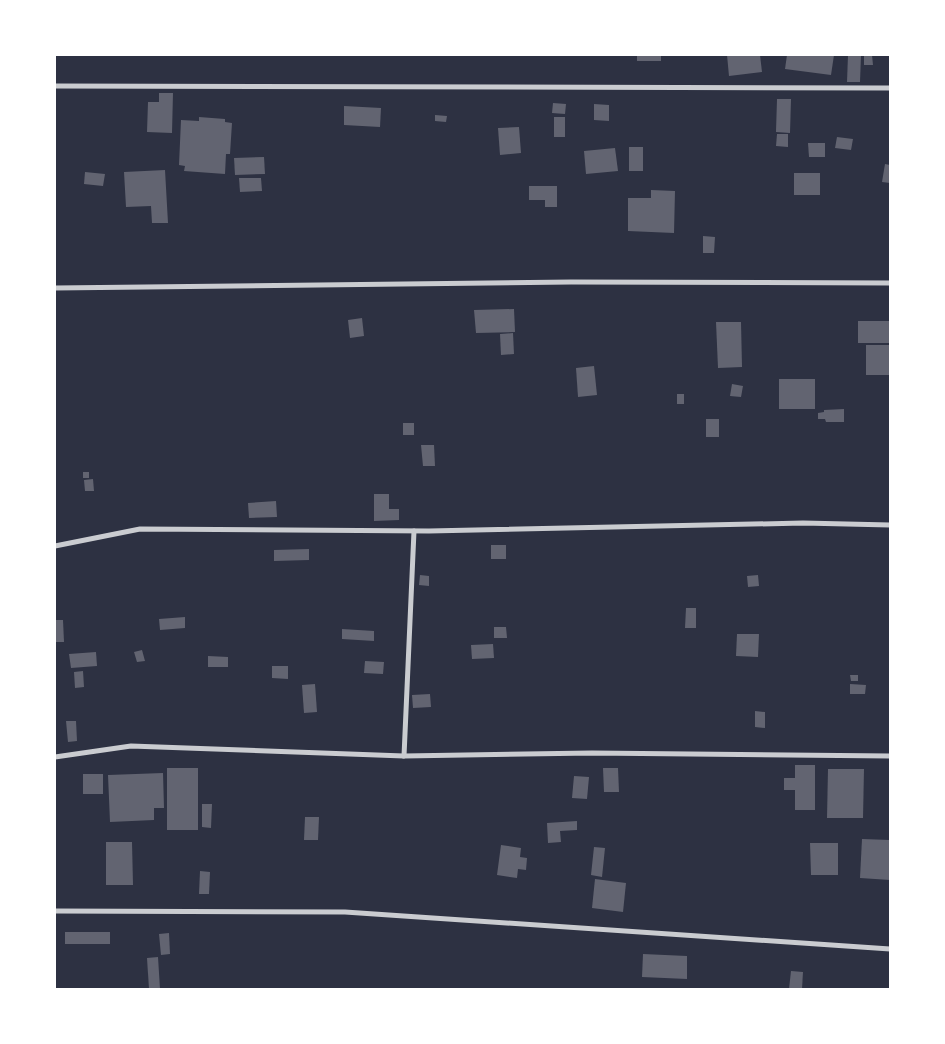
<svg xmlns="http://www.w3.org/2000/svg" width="945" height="1044" viewBox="0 0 945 1044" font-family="'Alegreya Sans',sans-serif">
<rect width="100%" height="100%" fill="#2d3142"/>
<g fill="#626471">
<rect x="637" y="55" width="24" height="6"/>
<polygon points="727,55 760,55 762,72 729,76"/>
<polygon points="787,55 834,55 831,75 785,69"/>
<polygon points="848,55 861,55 860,82 847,82"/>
<polygon points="864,55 872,55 873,65 864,65"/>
<polygon points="159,93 173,93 172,133 147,132 148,102 159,102"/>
<polygon points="777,99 791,99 790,133 776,132"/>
<polygon points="553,103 566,104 565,114 552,113"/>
<polygon points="594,104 609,105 609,121 594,120"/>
<polygon points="344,106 381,108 380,127 344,125"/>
<polygon points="435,115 447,116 446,122 435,121"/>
<polygon points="199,117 225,119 225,122 232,123 230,154 226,154 225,174 184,171 185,166 179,165 181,120 199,121"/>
<rect x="554" y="117" width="11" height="20"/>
<polygon points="519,127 521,153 500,155 498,128"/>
<polygon points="777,134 788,134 788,147 776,146"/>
<polygon points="837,137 853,139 851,150 835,148"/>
<polygon points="808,143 825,143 825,157 809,157"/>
<rect x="629" y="147" width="14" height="24"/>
<polygon points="615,148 618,171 586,174 584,151"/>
<polygon points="264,157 265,174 235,175 234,158"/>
<polygon points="885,164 890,165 890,183 882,182"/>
<polygon points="165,170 168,223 152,223 151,206 126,207 124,172"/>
<polygon points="85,172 105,174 103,186 84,184"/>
<rect x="794" y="173" width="26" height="22"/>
<polygon points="239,178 261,178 262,191 240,192"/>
<polygon points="529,186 557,186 557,207 545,207 545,200 529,200"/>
<polygon points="651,190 675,191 674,233 628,231 628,198 651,198"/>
<polygon points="703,236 715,237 714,253 703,253"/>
<polygon points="514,309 515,332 476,333 474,310"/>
<polygon points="362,318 364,336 350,338 348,320"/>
<rect x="858" y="321" width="32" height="22"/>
<polygon points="716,322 741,322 742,367 718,368"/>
<polygon points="513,333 514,354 501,355 500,334"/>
<rect x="866" y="345" width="24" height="30"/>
<polygon points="594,366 597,395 578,397 576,368"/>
<rect x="779" y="379" width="36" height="30"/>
<polygon points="732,384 743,386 741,397 730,396"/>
<rect x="677" y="394" width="7" height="10"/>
<polygon points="844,409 844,422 826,422 825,419 818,419 818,413 824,412 824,410"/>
<rect x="706" y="419" width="13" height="18"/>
<rect x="403" y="423" width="11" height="12"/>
<polygon points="421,445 434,445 435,466 423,466"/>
<rect x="83" y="472" width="6" height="6"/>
<polygon points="93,479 94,491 85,491 84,480"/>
<polygon points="374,494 389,494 389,509 399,509 399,520 374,521"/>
<polygon points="276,501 277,517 249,518 248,503"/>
<rect x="491" y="545" width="15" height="14"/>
<polygon points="309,549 309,560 274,561 274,550"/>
<polygon points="420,575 429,576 429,586 419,585"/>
<polygon points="758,575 759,586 748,587 747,576"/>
<polygon points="686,608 696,608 696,628 685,628"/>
<polygon points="185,617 185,628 160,630 159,619"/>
<polygon points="55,620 63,620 64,642 55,642"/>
<polygon points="494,627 506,627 507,638 494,638"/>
<polygon points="342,629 374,631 374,641 342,639"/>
<polygon points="737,634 759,634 758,657 736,656"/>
<polygon points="493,644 494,658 472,659 471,645"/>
<polygon points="142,650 145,661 137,662 134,652"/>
<polygon points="96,652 97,666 71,668 69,654"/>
<polygon points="208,656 228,657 228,667 208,667"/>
<polygon points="365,661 384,662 383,674 364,673"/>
<polygon points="272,666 288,666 288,679 272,678"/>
<polygon points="83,671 84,687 75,688 74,672"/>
<polygon points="850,675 858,675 858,681 851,681"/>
<polygon points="315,684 317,712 304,713 302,685"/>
<polygon points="850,684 866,685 865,694 850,694"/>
<polygon points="430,694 431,707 413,708 412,695"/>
<polygon points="755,711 765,712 765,728 755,727"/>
<polygon points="66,721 76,721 77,741 68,742"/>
<polygon points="795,765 815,765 815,810 795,810 795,790 784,790 784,778 795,778"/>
<rect x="167" y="768" width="31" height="62"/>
<polygon points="603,768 618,768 619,792 604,792"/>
<polygon points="828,769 864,769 863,818 827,818"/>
<polygon points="163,773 164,808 154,808 154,820 110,822 108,775"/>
<rect x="83" y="774" width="20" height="20"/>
<polygon points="574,776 589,777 587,799 572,798"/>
<polygon points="202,804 212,804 211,828 202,827"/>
<polygon points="305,817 319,817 318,840 304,840"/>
<polygon points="577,821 577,830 560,831 561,842 548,843 547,823"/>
<polygon points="862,839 890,840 890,880 860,878"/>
<polygon points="106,842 132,842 133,885 106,885"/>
<polygon points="810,843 838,843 838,875 811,875"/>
<polygon points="501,845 521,848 520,857 527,858 526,870 518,869 517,878 497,875"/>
<polygon points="594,847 605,848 602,877 591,875"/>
<polygon points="200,871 210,872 209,894 199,894"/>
<polygon points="595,879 626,883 623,912 592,908"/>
<rect x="65" y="932" width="45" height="12"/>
<polygon points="169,933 170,954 161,955 159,934"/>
<polygon points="643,954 687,956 687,979 642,977"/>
<polygon points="158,957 160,989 149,989 147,958"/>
<polygon points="791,971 803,972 802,989 789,989"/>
</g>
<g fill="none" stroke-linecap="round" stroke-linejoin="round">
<g stroke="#caccd0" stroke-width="5">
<polyline points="55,86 890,88"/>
<polyline points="55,288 571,282 890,283"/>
<polyline points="55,546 140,529 429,531 803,523 890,525"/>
<polyline points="404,756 414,531"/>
<polyline points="55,757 131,746 404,756 592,753 890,756"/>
<polyline points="55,911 345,912 890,949"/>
</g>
</g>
<rect width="945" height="1044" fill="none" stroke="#ffffff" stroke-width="112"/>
</svg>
